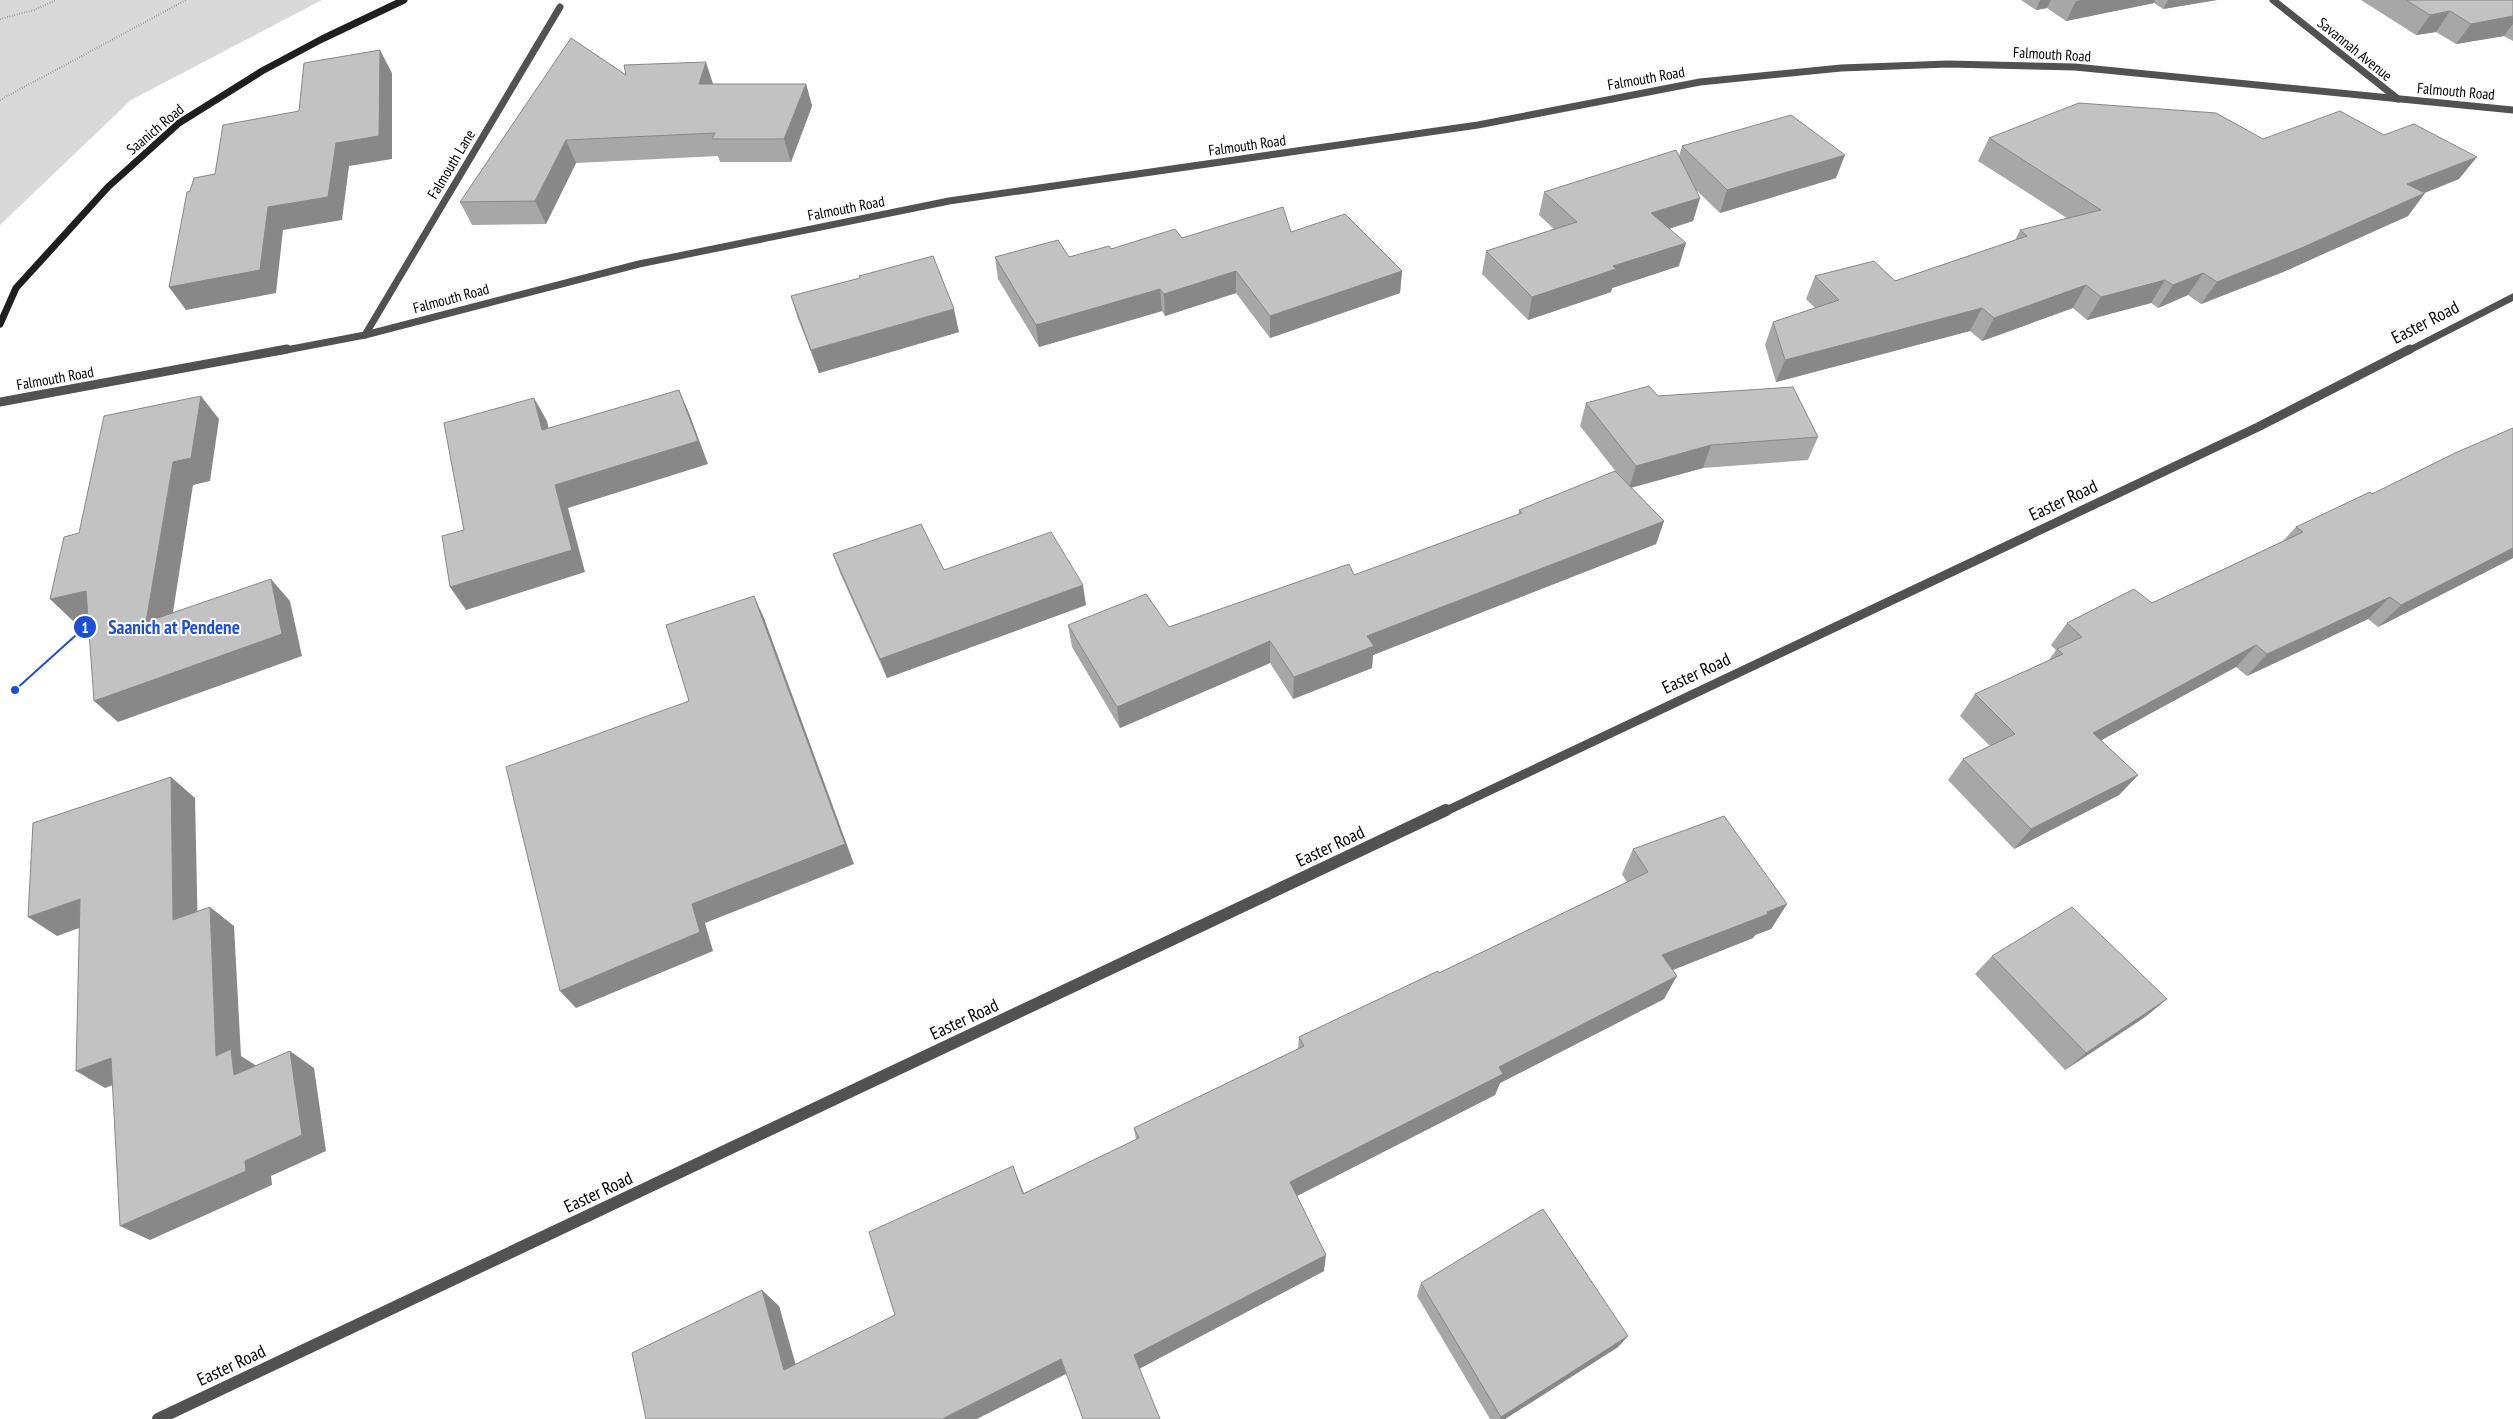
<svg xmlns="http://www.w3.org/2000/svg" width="2513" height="1419" viewBox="0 0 2513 1419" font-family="'PT Sans Narrow',sans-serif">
<rect width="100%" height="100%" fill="#fff"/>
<polygon fill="#d9d9d9" points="0,0 322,0 131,100 0,225"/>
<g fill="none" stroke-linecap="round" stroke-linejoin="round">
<g stroke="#747474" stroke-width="2" stroke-dasharray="0.5 2" stroke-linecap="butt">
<polyline points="0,19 34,10 56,0"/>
<polyline points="0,100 186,0"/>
</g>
<g stroke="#525252" stroke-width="7">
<polyline points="2273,0 2398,99"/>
<polyline points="365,335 560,7"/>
<polyline points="281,351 365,335 639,264 949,201 1478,125 1700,82 1841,68 1948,64 2075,67 2513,110"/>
<polyline points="2408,351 2513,297"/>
</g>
<g stroke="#525252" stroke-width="9">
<polyline points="0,402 287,349"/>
<polyline points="1444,812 2258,427 2410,349"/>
</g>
<polyline stroke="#525252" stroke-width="12" points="158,1419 1446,810"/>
<polyline stroke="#1f1f1f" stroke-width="7" points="0,324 16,288 108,187 179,123 262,71 322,39 404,0"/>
</g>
<g fill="#a7a7a7">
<polygon points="2021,0 2217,0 2163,9 2154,3 2066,21 2047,8 2036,10"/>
<polygon points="2361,0 2513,0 2513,41 2504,36 2456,44 2436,32 2416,35"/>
<polygon points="626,75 713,84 806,84 812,106 791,162 720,162 718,156 576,163 546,224 472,225 460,202"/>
<polygon points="1989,138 2263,139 2459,179 2425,193 2408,216 2283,272 2201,304 2188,295 2158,308 2151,303 2087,320 2073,308 1982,341 1970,331 1776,382 1765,345 1773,322 1815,308 1806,299 1815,276 1895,281 2015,240 2020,230 2067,218 1978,161"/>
<polygon points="1682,146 1836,178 1720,213 1694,188 1700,198 1693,221 1669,229 1679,266 1612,288 1611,292 1528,320 1482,274 1486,251 1554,229 1539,215 1544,192 1679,156"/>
<polygon points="1291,232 1402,271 1400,293 1270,338 1236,293 1165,316 1162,311 1039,347 998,279 995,257 1069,257 1111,249 1182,238"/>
<polygon points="859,276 959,332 819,373 798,319 791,296 860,278"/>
<polygon points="1658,396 1818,437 1808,460 1703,468 1631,488 1664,521 1656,544 1373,655 1372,668 1293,699 1270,663 1120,728 1072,647 1068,625 1169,627 1354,575 1518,515 1519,510 1617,473 1580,426 1586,403"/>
<polygon points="2513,428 2513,558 2378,627 2368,619 2247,676 2236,667 2101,740 2138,775 2119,795 2014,849 1948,780 1963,759 1990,746 1960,716 1975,694 2049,660 2056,650 2051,645 2067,623 2152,603 2283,541 2296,527 2372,494"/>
<polygon points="833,554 944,570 1086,605 887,678 840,573"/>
<polygon points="1633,849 1787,904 1771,929 1755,935 1753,938 1673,970 1664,999 1500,1083 1495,1095 1297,1196 1324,1271 1140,1368 1066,1373 646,1419 779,1306 795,1365 895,1315 1013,1166 1024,1193 1136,1140 1134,1128 1298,1049 1299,1037 1439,973 1627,882 1622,874"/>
<polygon points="1992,956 2167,999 2145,1017 2065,1070 1975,974"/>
<polygon points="1421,1283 1628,1336 1618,1347 1505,1419 1490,1419 1417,1296"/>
</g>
<g fill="#888">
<polygon points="2040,0 2051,0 2047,8 2036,10"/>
<polygon points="2081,0 2155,0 2154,3 2066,21 2076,1"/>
<polygon points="2168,0 2217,0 2163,9"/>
<polygon points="2450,11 2436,32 2416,35 2430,15"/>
<polygon points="2513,16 2513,24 2504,36 2456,44 2471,24"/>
<polygon points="380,50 392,73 392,159 349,166 342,220 283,230 276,293 186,310 169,287 268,207 336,143"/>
<polygon points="706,62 713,84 699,84"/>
<polygon points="806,84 812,106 791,162 784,139"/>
<polygon points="566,140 576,163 546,224 535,201"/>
<polygon points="1845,155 1836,178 1720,213 1727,190"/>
<polygon points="2477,157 2459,179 2390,206 2407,184"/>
<polygon points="2425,193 2408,216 2283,272 2201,304 2217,282"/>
<polygon points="1700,198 1693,221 1645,236 1651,213"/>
<polygon points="1686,243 1679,266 1612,288 1611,292 1528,320 1532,297 1613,266"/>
<polygon points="1236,271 1236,293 1165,316 1164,294"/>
<polygon points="1402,271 1400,293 1270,338 1270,316"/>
<polygon points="2203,273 2188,295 2158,308 2173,285"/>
<polygon points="2165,280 2151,303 2087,320 2101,297"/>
<polygon points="2086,285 2073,308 1982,341 1994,318"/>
<polygon points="1160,289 1162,311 1039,347 1036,325"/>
<polygon points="1982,308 1970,331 1776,382 1785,360"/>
<polygon points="954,309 959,332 819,373 811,350"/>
<polygon points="679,390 689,413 708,464 568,508 585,572 466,610 450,587 555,485"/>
<polygon points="201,396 219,419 210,481 193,485 168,644 146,622 173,462"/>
<polygon points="534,398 547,421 554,453 542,430"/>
<polygon points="1711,445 1703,468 1629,488 1636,466"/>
<polygon points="1664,521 1656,544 1373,655 1372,668 1293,699 1294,677 1367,636"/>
<polygon points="2513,548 2513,558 2378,627 2401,605"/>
<polygon points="271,579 290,601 302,656 118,722 94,701"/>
<polygon points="1083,585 1086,605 887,678 880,659"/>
<polygon points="86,591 109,613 73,621 50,599"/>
<polygon points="754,596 764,618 854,864 705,923 713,951 576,1008 560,991 692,904"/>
<polygon points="2390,597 2368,619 2247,676 2267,654"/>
<polygon points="1270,641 1270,663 1120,728 1117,707"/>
<polygon points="2256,645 2236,667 2076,754 2093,733"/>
<polygon points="2138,775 2119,795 2014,849 2031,829"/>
<polygon points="171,777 195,798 198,938 173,920"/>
<polygon points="80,899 107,918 57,936 28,917"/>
<polygon points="1787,904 1771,929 1755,935 1753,938 1650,979 1662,955"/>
<polygon points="210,907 234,926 241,1056 257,1066 234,1075 216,1056"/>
<polygon points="1677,976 1664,999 1500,1083 1495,1095 1289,1200 1290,1182 1499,1067"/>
<polygon points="2167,999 2145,1017 2065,1070 2086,1053"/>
<polygon points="290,1051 314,1068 326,1151 271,1176 272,1185 150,1240 120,1226 245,1161"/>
<polygon points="111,1058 139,1075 105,1088 76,1071"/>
<polygon points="1326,1255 1324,1271 1139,1369 1134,1355"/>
<polygon points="762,1290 779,1306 801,1383 784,1370"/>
<polygon points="1628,1336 1618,1347 1505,1419 1500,1419 1501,1417"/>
<polygon points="1061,1359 1068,1373 977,1419 942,1419"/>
</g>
<g fill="#c2c2c2" stroke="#888">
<polygon points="2406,0 2513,0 2513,16 2471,24 2450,11 2430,15"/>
<polygon points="571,38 626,75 624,65 706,62 699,84 806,84 784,139 712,139 715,133 566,140 535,201 460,202"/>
<polygon points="380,50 379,136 336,143 328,197 268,207 260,270 169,287 187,192 190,191 194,178 215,174 223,125 299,111 304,63"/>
<polygon points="2079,103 2216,113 2263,139 2340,111 2384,135 2414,124 2477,157 2407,184 2425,193 2299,249 2217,282 2203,273 2173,285 2165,280 2101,297 2086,285 1994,318 1982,308 1785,360 1773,322 1839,300 1815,276 1874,261 1895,281 2027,236 2020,230 2101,210 1989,138"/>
<polygon points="1791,115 1845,155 1727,190 1682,146"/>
<polygon points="1676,150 1700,198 1651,213 1686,243 1613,266 1616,269 1532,297 1486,251 1577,222 1544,192"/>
<polygon points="1283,207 1291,232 1345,214 1402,271 1270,316 1236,271 1164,294 1160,289 1036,325 995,257 1058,240 1069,257 1109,246 1111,249 1175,229 1182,238"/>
<polygon points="933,256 954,309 811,350 791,296 860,278 859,276"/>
<polygon points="1649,386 1658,396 1793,387 1818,437 1711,445 1636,466 1586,403"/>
<polygon points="679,390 698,441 555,485 572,550 450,587 442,536 464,530 444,423 534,398 542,430"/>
<polygon points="201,396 191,458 173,462 146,622 271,579 282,634 94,701 86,591 50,599 64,537 79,533 104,416"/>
<polygon points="2513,428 2513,548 2401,605 2390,597 2267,654 2256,645 2093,733 2138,775 2031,829 1963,759 2015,734 1975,694 2063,654 2057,649 2082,637 2067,623 2134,589 2152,603 2303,532 2296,527 2370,492 2372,494 2455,453"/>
<polygon points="1615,471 1664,521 1367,636 1374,646 1294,677 1270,641 1117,707 1068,625 1146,594 1169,627 1349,564 1354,575 1522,513 1519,510"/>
<polygon points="921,524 944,570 1051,532 1083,585 880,659 833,554"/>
<polygon points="754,596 845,844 692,904 700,932 560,991 506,767 689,701 666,625"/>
<polygon points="171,777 173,920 210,907 216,1056 231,1049 234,1075 290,1051 302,1135 245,1161 246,1171 120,1226 111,1058 76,1071 80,899 28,917 33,823"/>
<polygon points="1724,816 1787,904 1767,912 1768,914 1662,955 1677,976 1499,1067 1503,1074 1290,1182 1326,1255 1134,1355 1160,1419 1083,1419 1061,1359 942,1419 646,1419 632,1353 762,1290 784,1370 895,1315 869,1232 1013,1166 1023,1194 1139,1138 1134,1128 1304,1046 1299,1037 1438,971 1439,973 1648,872 1633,849"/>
<polygon points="2072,907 2167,999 2086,1053 1992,956"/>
<polygon points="1543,1209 1628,1336 1501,1417 1421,1283"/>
</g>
<g text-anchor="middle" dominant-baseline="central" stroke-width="4" stroke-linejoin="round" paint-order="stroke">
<g font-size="15" fill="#000" stroke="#fff">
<text transform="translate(2355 49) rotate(39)">Savannah Avenue</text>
<text transform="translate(2052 54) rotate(3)">Falmouth Road</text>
<text transform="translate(1646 78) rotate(-10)">Falmouth Road</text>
<text transform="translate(2456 91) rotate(5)">Falmouth Road</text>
<text transform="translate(155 129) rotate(-40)">Saanich Road</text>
<text transform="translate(1247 145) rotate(-8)">Falmouth Road</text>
<text transform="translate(451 164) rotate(-59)">Falmouth Lane</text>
<text transform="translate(846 208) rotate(-11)">Falmouth Road</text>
<text transform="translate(451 298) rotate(-15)">Falmouth Road</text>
<text transform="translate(55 378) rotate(-10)">Falmouth Road</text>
</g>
<g font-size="18" fill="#000" stroke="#fff">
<text transform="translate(2425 322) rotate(-27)">Easter Road</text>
<text transform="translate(2063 500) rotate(-25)">Easter Road</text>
<text transform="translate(1696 673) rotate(-25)">Easter Road</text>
<text transform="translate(1330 846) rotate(-25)">Easter Road</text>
<text transform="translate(964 1019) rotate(-25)">Easter Road</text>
<text transform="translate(598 1192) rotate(-25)">Easter Road</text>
<text transform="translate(231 1365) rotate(-25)">Easter Road</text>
</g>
</g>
<path fill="none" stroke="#1d4ed8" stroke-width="2" d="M15 690L85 627"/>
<g fill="#1d4ed8" stroke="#fff" stroke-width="2">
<circle cx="15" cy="690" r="5"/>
<circle cx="85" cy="627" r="12"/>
</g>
<g font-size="15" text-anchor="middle" font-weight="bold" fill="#fff">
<text x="85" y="633">1</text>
</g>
<g font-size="19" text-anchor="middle" font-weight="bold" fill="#1d4ed8" stroke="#fff" stroke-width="4" stroke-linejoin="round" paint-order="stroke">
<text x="174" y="634">Saanich at Pendene</text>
</g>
</svg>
